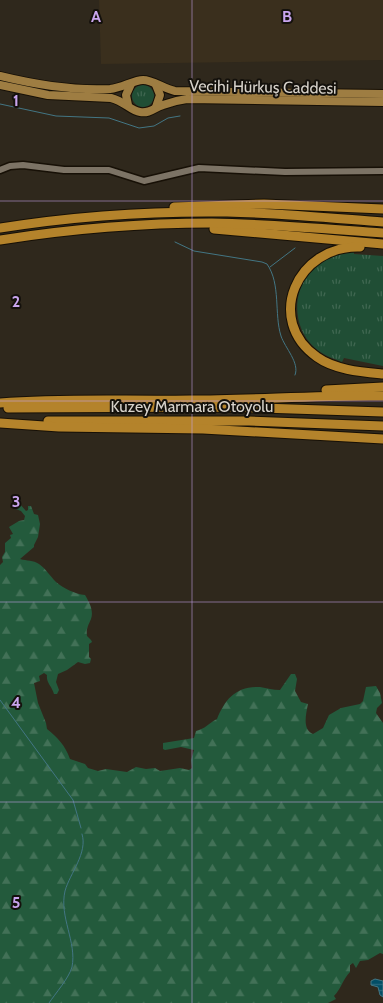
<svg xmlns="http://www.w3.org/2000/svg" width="383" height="1003" viewBox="0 0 383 1003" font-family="Cabin,sans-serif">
<defs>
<pattern id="grass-tufts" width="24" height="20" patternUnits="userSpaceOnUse" patternTransform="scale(1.25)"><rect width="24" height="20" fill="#204e35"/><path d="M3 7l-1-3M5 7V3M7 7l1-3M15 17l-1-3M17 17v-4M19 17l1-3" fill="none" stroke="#406751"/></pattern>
<pattern id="forest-firs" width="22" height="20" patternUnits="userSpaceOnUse" patternTransform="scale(1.25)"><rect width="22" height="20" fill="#235a3c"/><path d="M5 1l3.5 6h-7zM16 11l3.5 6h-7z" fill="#427157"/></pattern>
<pattern id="water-rules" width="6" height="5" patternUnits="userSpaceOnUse" patternTransform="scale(1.25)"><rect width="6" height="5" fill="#034e66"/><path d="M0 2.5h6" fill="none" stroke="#27677b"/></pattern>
</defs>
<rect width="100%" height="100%" fill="#2f281c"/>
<polygon fill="#3a2f1d" points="99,0 383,0 383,60 101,64"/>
<g fill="url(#grass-tufts)">
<circle cx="143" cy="96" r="11"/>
<path d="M354,251V254L383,256V366L344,358L342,362C332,358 323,355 315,348C286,322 294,274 328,257C336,253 345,252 354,251Z"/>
</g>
<path fill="url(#forest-firs)" d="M19,503L26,511L28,510V506H31L34,514L38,515L40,524L38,537L34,545V547L20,559C27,561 33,560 39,564C46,569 50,576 56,582C63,588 75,594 85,595C89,602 94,610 91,619C88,626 86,629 87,636L91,640L92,642L89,644V657L91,659L90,663L85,664L78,662L67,670L58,674L56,682L59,690L57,694H54C52,686 46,683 47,675L44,673L39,676L40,681L34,683L38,703L46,723L47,729C58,738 65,745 70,759L85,764L88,768L98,771L106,769L127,772L136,767L146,769L155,768L160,771L180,768L189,770L192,768L191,760L194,750L181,747L165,750L163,749V743L194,738L196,731C205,729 209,723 217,719C225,699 236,686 260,687C267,688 273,690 280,690L291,674H295L297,679L295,691L301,702L308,704C306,714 302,730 313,734L323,728L329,715L341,708L360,704L363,701L366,687L376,686L380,693L382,703L377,708L376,713L383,723V954L380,953L368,960L360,961L356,968L353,963L350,965V972C343,979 341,989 334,996L336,999L328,1003H0V565L3,562L2,557L5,552V543L11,538L10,535L13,534L9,527L19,521L24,520L25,516L21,511L16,509L15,505Z"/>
<polygon fill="url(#water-rules)" stroke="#437684" points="375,979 383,981 383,997 380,995 378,987 371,985 371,981"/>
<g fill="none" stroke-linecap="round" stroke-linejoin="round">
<g stroke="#437684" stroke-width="1">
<polyline points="0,104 56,116 109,118 139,128 154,126 168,118 180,116"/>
<path d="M175,242L194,251L262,262L267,264C281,284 274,314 281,336C285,348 300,363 295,375"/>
<polyline points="270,267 295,248"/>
<polyline points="0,700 73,800 81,828"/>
<path d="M49,1003C55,994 69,978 72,967C77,942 59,917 65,891C70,873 88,853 82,834"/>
</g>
<g stroke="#171006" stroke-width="9">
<polyline id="minor" points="0,170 10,166 23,165 64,170 109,170 144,181 199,168 285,172 383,171"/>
</g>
<g stroke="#171006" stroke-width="10">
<g id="major">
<path d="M0,76C37,85 72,91 110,89C122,88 134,80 143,80C153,80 164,89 175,91L383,94"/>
<path d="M0,85L48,95L111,98C124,101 131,111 140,112C150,114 155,107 163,105C171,102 179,100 187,99L383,102"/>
<polyline points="156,85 160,95 156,107"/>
<polyline points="128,105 126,95 131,84"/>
</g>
</g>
<g stroke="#171006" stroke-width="11">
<g id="highway">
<polyline points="174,207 264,204 383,209"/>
<path d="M0,228C75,216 151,211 227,212C279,213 331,218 383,222"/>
<polyline points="214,229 383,244"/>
<path d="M0,240C70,229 141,223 212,223C269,224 326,229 383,233"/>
<path d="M360,247C297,245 264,320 317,357C335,370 362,372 383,374"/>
<polyline points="326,390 383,387"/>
<path d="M0,403C63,398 126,401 190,400C254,400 318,395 383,396"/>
<polyline points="8,408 227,407 383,412"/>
<polyline points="48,421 249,421 383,426"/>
<polyline points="0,423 59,427 203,429 383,439"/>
</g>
</g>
<use href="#minor" stroke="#7c7365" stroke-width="6"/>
<use href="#major" stroke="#9e7d42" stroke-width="8"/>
<use href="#highway" stroke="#b4832b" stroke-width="9"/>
</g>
<path fill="none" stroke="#c9a5ee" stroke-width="1" stroke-opacity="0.55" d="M192,0V1003M0,201H383M0,401H383M0,602H383M0,802H383"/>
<g text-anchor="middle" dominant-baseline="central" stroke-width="4" stroke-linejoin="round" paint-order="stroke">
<g font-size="16" fill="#d7d2ca" stroke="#14110c">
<text transform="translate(263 87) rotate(1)">Vecihi Hürkuş Caddesi</text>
<text x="192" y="406">Kuzey Marmara Otoyolu</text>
</g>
</g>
<g font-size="16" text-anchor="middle" font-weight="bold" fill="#c9a5ee" stroke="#14110c" stroke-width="4" stroke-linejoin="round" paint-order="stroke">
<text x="96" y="22">A</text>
<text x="287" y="22">B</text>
<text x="16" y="106">1</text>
<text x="16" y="307">2</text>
<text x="16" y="507">3</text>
<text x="16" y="708">4</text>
<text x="16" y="908">5</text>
</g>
</svg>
